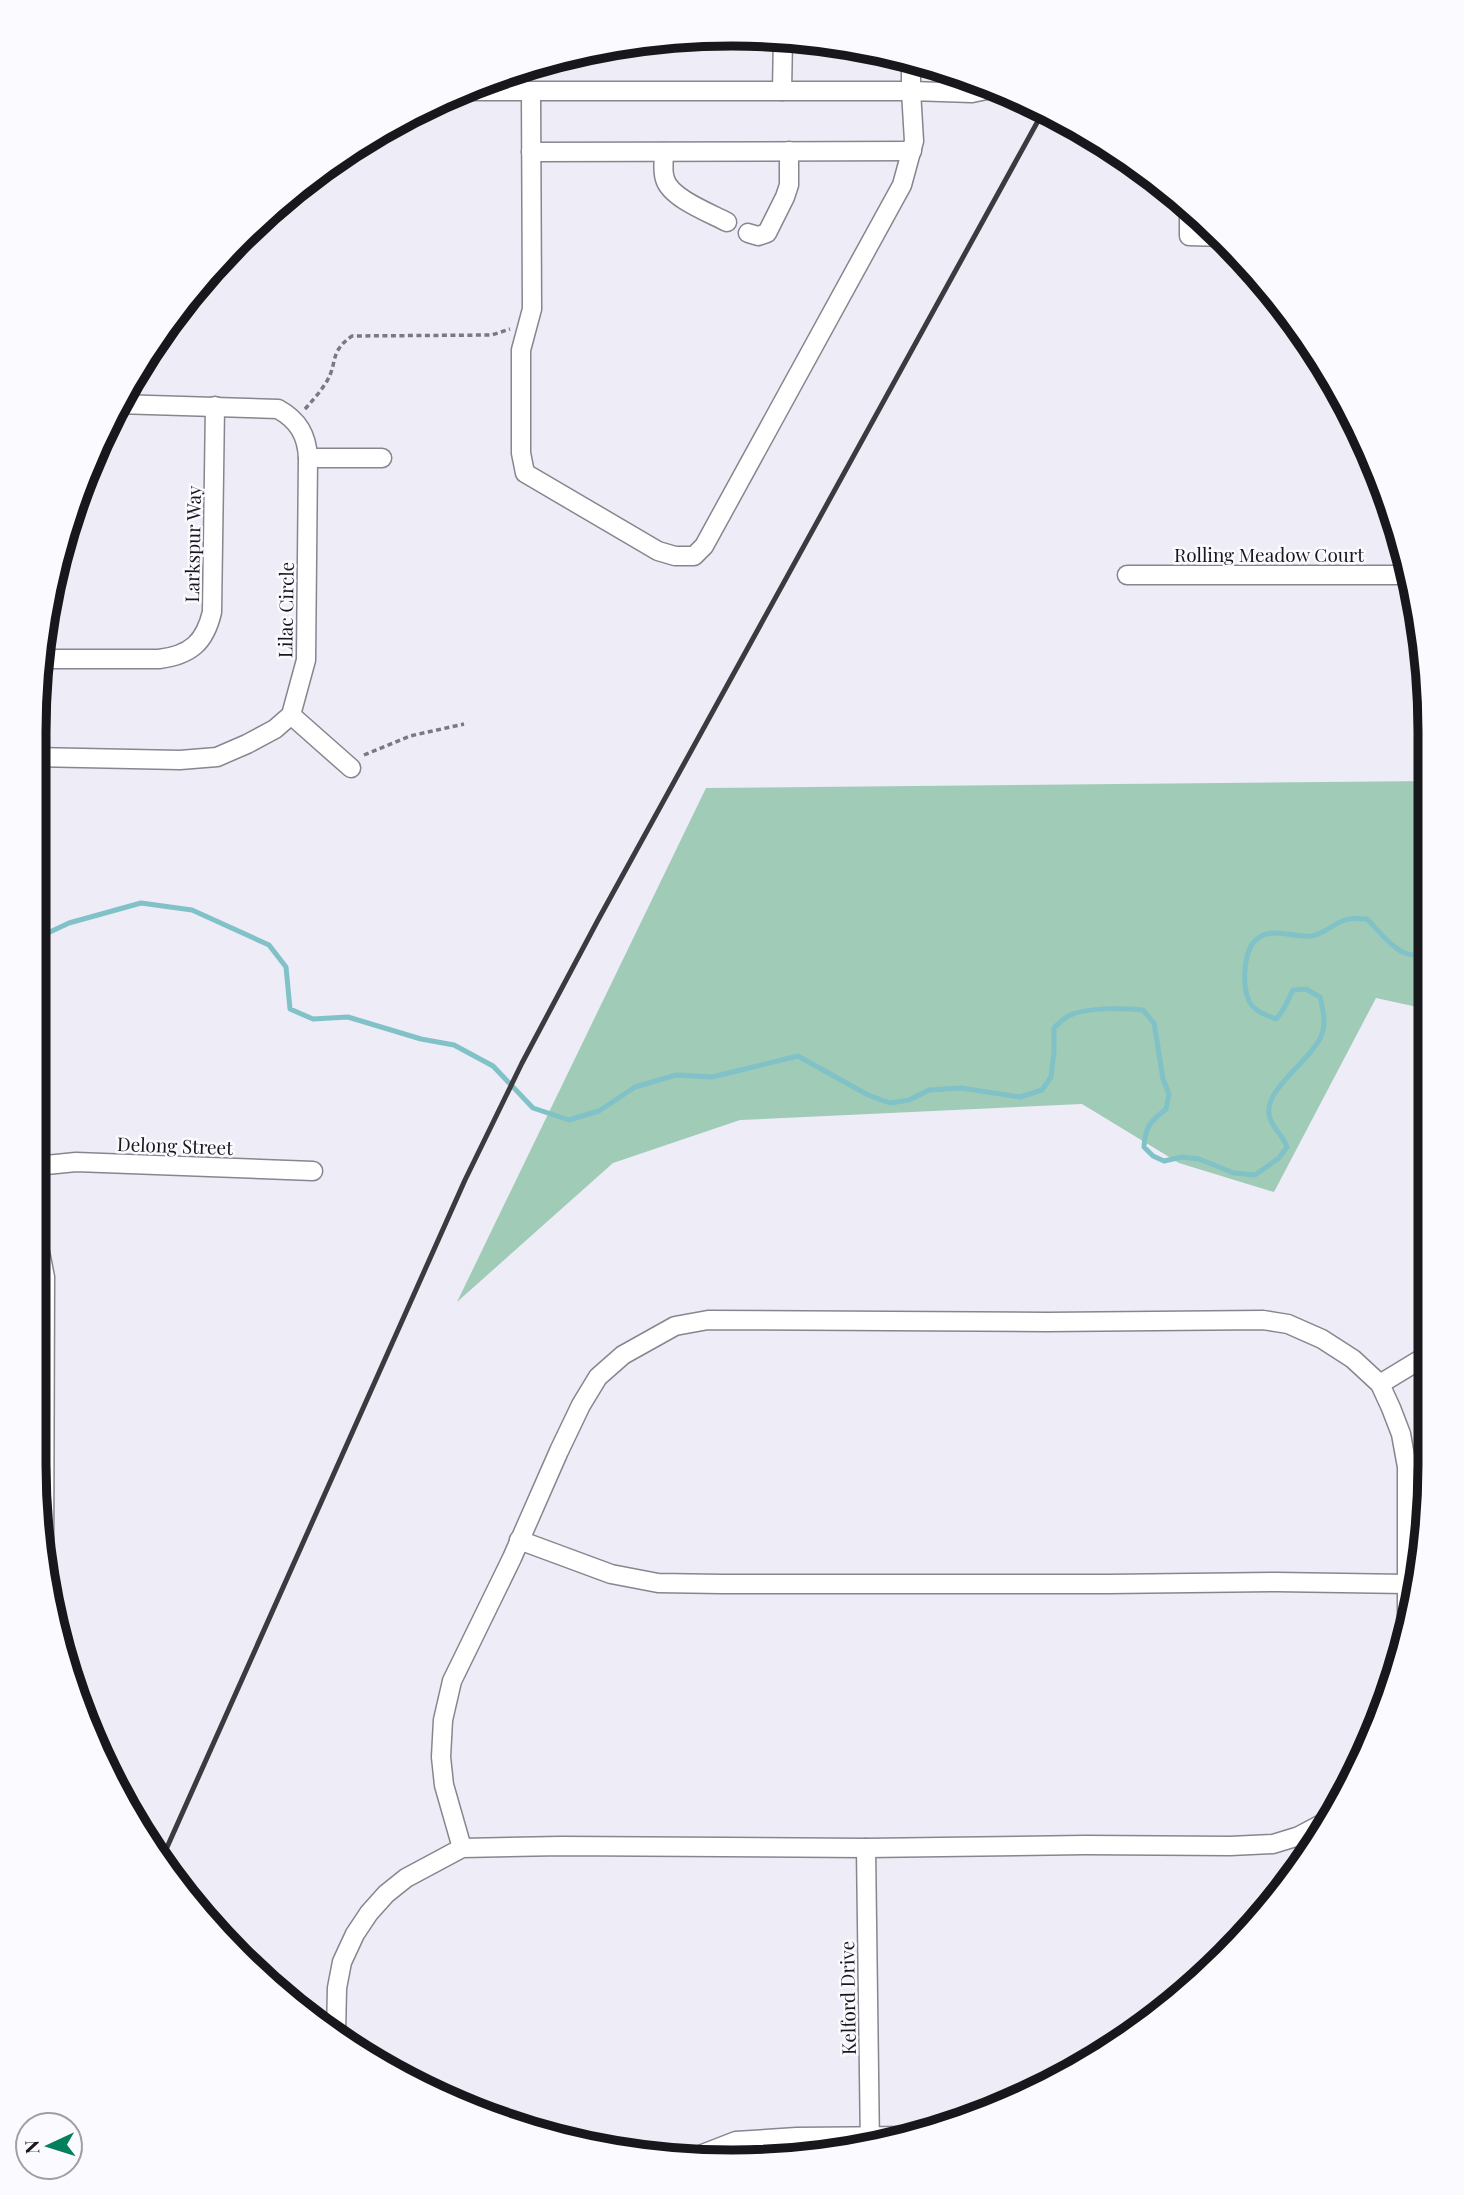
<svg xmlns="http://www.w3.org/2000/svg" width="1464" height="2195" viewBox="0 0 1464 2195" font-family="'Playfair Display',serif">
<rect width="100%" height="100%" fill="#edecf7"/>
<polygon fill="#a0cbb6" points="1431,781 1431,1010 1376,998 1274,1192 1179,1163 1082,1104 740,1120 613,1163 457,1302 706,788"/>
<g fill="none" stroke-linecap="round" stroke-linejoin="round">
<path stroke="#80c2c7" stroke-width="5" d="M35,939L69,923L141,903L192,910L269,945L286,967L290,1009L313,1019L348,1017L421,1039L454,1045L493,1066L533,1108L569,1120L599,1111L635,1087L676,1075L712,1077L798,1056L868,1095L890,1103L909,1100L929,1090L961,1088L1020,1097L1042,1090L1051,1077L1054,1052V1028C1058,1024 1063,1019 1068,1016C1086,1007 1122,1008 1143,1010L1154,1023L1163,1079L1169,1094L1166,1109C1151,1121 1145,1126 1144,1147L1153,1156L1164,1161L1182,1157L1199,1159L1234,1173L1255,1175L1279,1158L1287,1147C1283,1135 1270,1126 1269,1114C1265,1088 1313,1059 1322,1034C1326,1022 1323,1009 1320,997L1306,989L1293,990C1287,1001 1285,1010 1276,1019C1266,1015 1254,1011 1249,1001C1242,985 1243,950 1257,939C1274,926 1293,938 1311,936C1324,934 1333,924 1345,920C1352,917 1360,919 1367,919C1385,937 1403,966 1431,951"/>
<g stroke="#86868f" stroke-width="21">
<g id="minor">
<polyline points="456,91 911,91 911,60"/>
<polyline points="531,91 532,309 521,350 521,453 525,473 658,551 675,556 694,556 704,546 902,185 914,141 911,91 972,93 1001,87"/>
<polyline points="782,91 783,38"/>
<polyline points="531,152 912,151"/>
<path d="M664,152C664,160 662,171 665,179C670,198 710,213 727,222"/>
<polyline points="1189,208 1189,236 1225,237"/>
<polyline points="748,233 758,236 767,233 785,197 789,185 789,151"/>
<polyline points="308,458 382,458"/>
<polyline points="1127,575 1411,575"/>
<path d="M40,659H159C191,655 205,642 212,612L215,406"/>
<polyline points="291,715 351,768"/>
<path d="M33,757L180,760L217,757L247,744L275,729L291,715L306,660L308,458C307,435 298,420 278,409L117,404"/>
<polyline points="36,1166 76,1162 313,1171"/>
<polyline points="37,1237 45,1277 44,1577"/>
<polyline points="1380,1384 1431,1353"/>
<polyline points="519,1540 611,1574 658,1583 721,1584 1109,1584 1276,1582 1407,1584"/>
<polyline points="462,1848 444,1785 441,1757 443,1720 452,1681 512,1558 559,1451 581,1405 598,1377 623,1355 675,1326 708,1320 1047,1322 1263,1320 1288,1324 1322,1339 1353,1359 1380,1384 1391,1408 1401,1434 1407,1467 1407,1629"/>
<polyline points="866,1848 870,2148"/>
<polyline points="336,2034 337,1988 342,1962 355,1934 369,1913 386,1894 406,1878 462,1848 561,1846 866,1848 1085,1845 1230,1846 1273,1844 1299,1836 1331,1819"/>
<polyline points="687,2160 736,2141 797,2137 909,2136"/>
</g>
</g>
<g stroke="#7a7980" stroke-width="3.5" stroke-dasharray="5 3.5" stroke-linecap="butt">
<path d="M305,409C313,400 321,391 327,381C338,362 329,352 352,336L492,335L510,329"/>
<polyline points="364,755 410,736 464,724"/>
</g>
<use href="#minor" stroke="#fff" stroke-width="18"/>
<polyline stroke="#3b3a3f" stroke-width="5" points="160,1863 465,1180 522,1063 598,920 1044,110"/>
</g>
<g text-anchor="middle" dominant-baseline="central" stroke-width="5" stroke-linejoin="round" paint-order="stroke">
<g font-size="19" fill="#18171b" stroke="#fbfaff">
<text transform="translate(192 544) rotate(-89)">Larkspur Way</text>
<text x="1269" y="554">Rolling Meadow Court</text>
<text transform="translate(285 610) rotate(-89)">Lilac Circle</text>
<text transform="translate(175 1145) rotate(2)">Delong Street</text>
<text transform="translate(847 1998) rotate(-91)">Kelford Drive</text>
</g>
</g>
<path d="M0 0H1464V2195H0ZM732 46H732A686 686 0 0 1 1418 732V1464A686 686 0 0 1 732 2150H732A686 686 0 0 1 46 1464V732A686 686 0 0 1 732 46Z" fill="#fbfaff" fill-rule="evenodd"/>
<path fill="none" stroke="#18171b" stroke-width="9" d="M732 46H732A686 686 0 0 1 1418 732V1464A686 686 0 0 1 732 2150H732A686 686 0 0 1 46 1464V732A686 686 0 0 1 732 46Z"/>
<g transform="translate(49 2146) rotate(266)"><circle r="33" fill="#fbfaff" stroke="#a09fa4" stroke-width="2"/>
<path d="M0-5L12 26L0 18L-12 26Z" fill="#047f5e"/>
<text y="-10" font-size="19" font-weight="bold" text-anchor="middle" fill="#18171b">N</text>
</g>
</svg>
